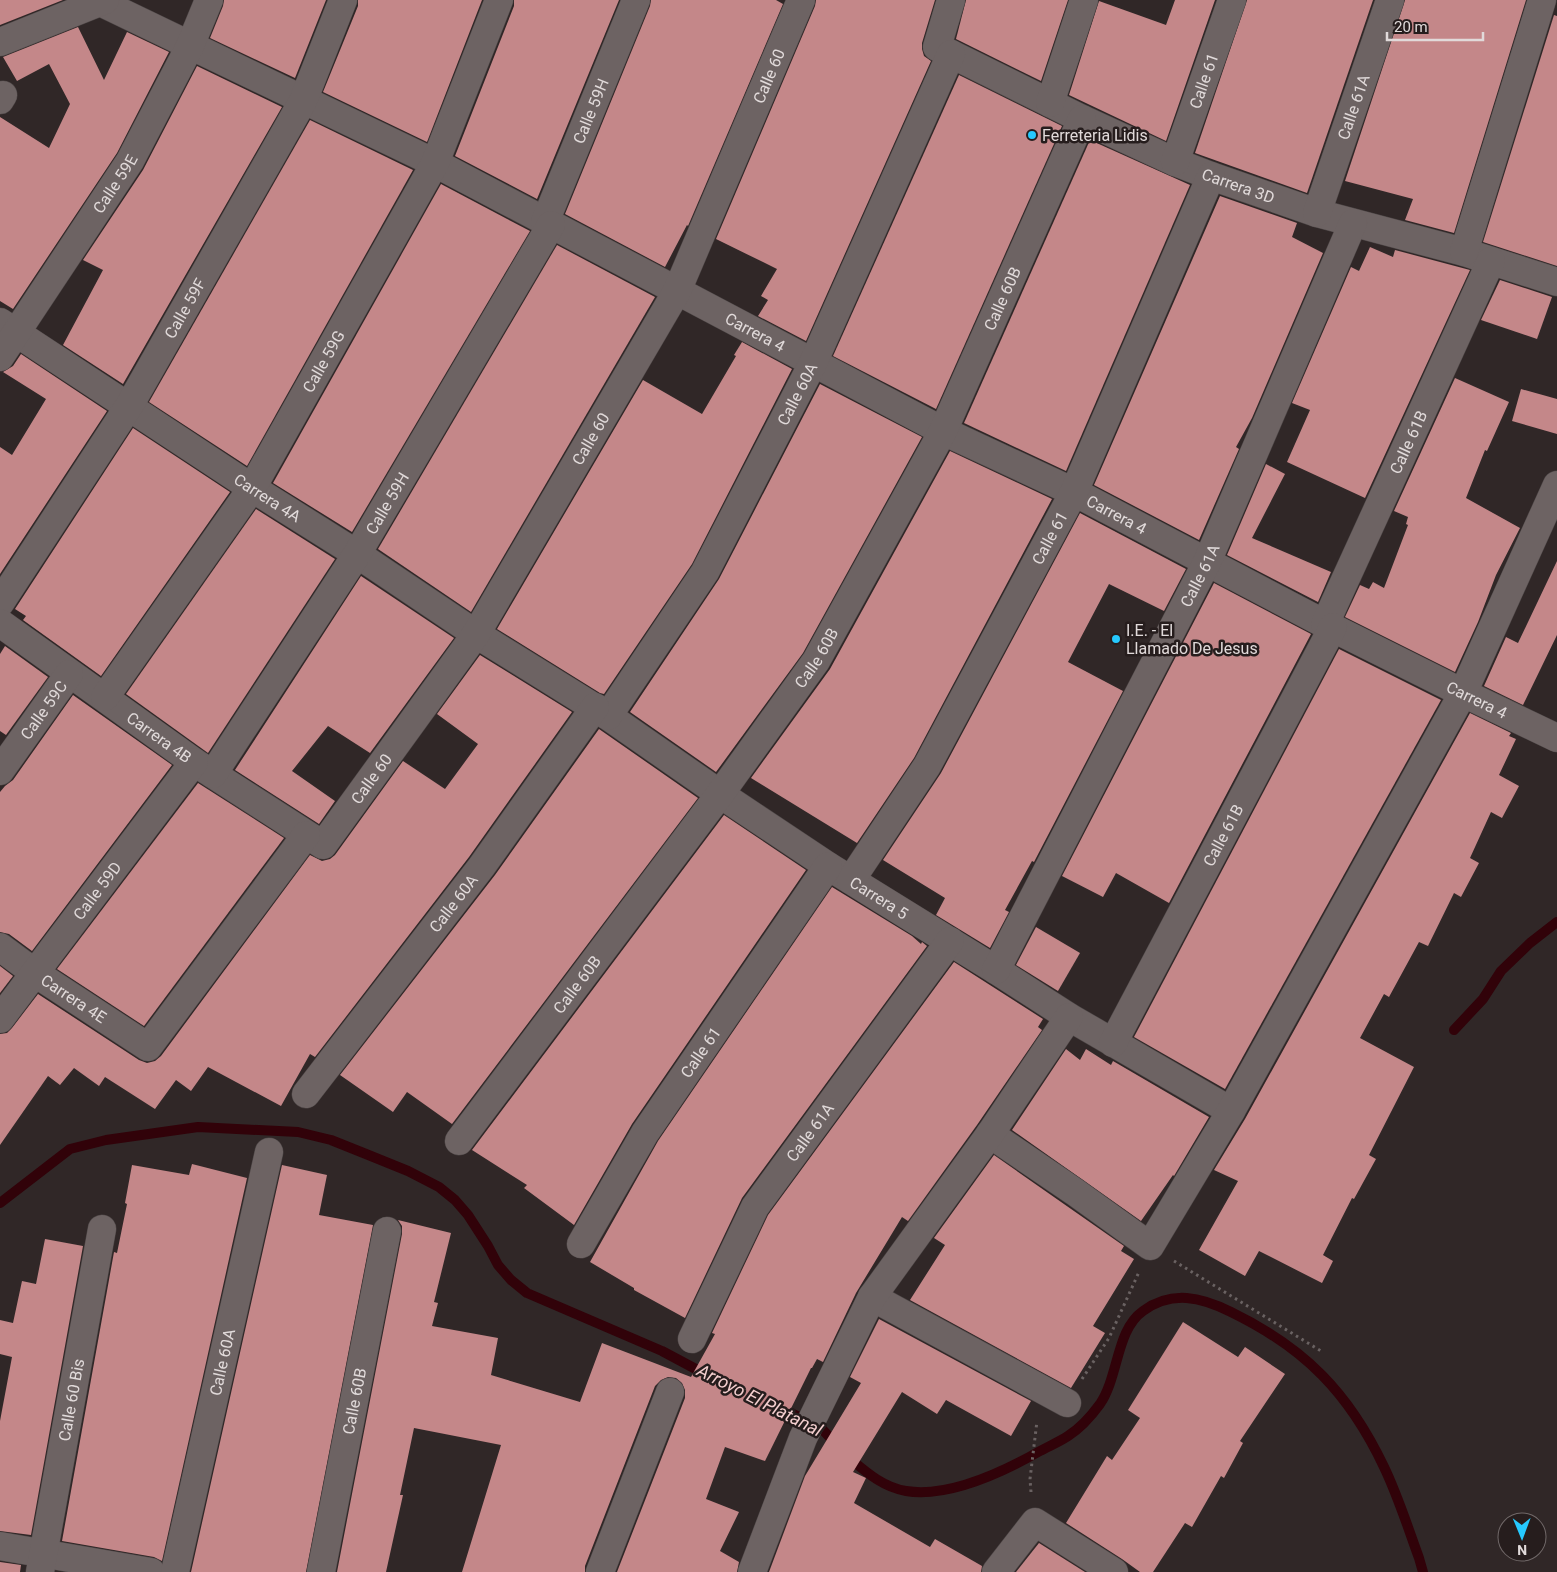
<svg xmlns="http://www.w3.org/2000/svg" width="1557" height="1572" viewBox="0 0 1557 1572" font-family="Roboto,sans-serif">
<rect width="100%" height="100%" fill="#302727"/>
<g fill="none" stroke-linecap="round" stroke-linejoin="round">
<g stroke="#310209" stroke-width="10">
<polyline points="1454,1030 1483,999 1501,971 1530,943 1557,922"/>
<polyline points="0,1203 70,1149 106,1140 198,1127 298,1132 331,1140 366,1154 408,1171 439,1187 455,1200 468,1215 488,1246 498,1265 511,1280 527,1293 662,1351 707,1375"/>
<polyline points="777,1406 821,1428 838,1446"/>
<path d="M847,1456C865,1471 882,1487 906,1491C949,1498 1003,1472 1040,1451C1049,1446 1059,1442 1068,1436C1079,1429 1092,1415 1100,1404C1119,1376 1116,1330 1143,1311C1172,1290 1201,1297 1231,1312C1305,1348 1349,1393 1384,1467C1398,1496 1408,1528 1419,1558L1423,1572"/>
</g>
</g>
<g fill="#c48789">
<polygon points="0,0 63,0 0,25"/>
<polygon points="224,0 326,0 295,78 210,38 223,6"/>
<polygon points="358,0 482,0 427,142 323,92 358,6"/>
<polygon points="514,0 619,0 537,199 455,156 514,6"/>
<polygon points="651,0 776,0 783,4 688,226 687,225 665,267 565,214 650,6"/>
<polygon points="816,0 935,0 922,43 922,49 924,56 931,61 806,341 758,316 768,300 761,296 777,269 716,239 815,6"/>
<polygon points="966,0 1068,0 1041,81 956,39"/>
<polygon points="1175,0 1215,0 1166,141 1069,95 1099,1 1166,25"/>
<polygon points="1247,0 1373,0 1307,193 1195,153"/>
<polygon points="1405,0 1526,0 1454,233 1405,220 1413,199 1345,181"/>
<polygon points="1554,15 1557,16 1557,266 1483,242"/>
<polygon points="78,27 104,80 127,32 169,52 117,153 13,309 0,301 0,117 49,148 70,104 49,64 17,81 3,57"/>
<polygon points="197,66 282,107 123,384 63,345 103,270 83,260 143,170"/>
<polygon points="959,75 1062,126 936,409 833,356"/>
<polygon points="310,120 413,170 247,466 149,402"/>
<polygon points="1090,140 1190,185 1066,471 964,423"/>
<polygon points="441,184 530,231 352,532 273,483"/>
<polygon points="1220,196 1297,223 1292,237 1323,253 1252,418 1236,447 1239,449 1199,540 1094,485"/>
<polygon points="557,245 655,297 471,612 378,549"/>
<polygon points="1370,247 1393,257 1395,250 1470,270 1365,498 1287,462 1310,410 1292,403 1351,267 1359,271"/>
<polygon points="1500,280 1552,297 1537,339 1481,320"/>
<polygon points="742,342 792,369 692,564 604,694 600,693 497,629 643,380 702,414 736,356 734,355"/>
<polygon points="21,354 107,411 0,574 0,447 12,455 46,399 3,372 13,366"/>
<polygon points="1455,378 1509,402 1487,451 1485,450 1466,498 1520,528 1496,575 1478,622 1455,672 1345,617 1360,585 1369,589 1373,582 1384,588 1408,525 1406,524 1408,517 1394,511"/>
<polygon points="820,384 922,437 803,653 716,772 630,712 719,579"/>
<polygon points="1521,389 1557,399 1557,434 1512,421"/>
<polygon points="133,428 230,492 101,676 23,620 26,616 15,609"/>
<polygon points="950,451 1052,499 914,758 857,843 751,778 830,669"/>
<polygon points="1266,464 1285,474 1252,538 1331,572 1318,602 1227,555"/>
<polygon points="256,509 335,559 208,753 126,694"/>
<polygon points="1080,513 1186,569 1164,611 1109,584 1068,662 1123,691 1034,862 1032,861 1005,910 1009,912 990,948 936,915 945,898 883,860 941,773"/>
<polygon points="1557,561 1557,635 1523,705 1484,686 1506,637 1518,643"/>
<polygon points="361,576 454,638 370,753 328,726 292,771 335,801 319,824 235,770"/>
<polygon points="1214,583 1311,634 1169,903 1116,873 1103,897 1062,876"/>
<polygon points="5,646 48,677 6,735 0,731 0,654"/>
<polygon points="1339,649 1441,700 1225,1089 1134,1037"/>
<polygon points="480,655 572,712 469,857 315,1057 310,1054 281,1106 208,1067 191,1091 176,1080 155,1109 105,1077 99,1086 74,1068 60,1085 48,1076 0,1145 0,1034 7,1033 12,1028 38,994 139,1060 147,1063 155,1061 161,1056 310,855 322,861 330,859 335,855 403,761 445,789 478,744 437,714"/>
<polygon points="73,695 172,765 32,951 9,934 0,932 0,792 5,786 13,780"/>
<polygon points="1470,713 1511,733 1509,736 1516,739 1499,775 1519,786 1502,818 1491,812 1470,858 1479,863 1461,897 1454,893 1428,946 1419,942 1389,997 1384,994 1360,1038 1414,1067 1369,1155 1376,1159 1354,1199 1352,1198 1323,1255 1333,1261 1322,1283 1259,1251 1245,1276 1199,1250 1238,1181 1214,1170 1245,1119"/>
<polygon points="599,729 698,798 452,1124 407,1092 393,1112 340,1075 495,875"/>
<polygon points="198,783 284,838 144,1026 57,969"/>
<polygon points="724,815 806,870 632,1124 574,1225 524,1188 527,1185 472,1150"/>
<polygon points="832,887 912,936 921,944 922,942 927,946 742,1198 685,1318 634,1290 634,1288 590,1262 658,1141"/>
<polygon points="1036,927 1080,953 1058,991 1016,965"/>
<polygon points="954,962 1043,1019 1038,1027 1042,1030 977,1125 908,1221 902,1217 856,1293 823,1362 817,1359 812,1368 811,1368 765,1461 725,1447 706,1499 739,1512 720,1551 739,1562 737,1572 617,1572 685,1398 685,1390 682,1383 676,1378 668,1377 661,1380 655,1386 585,1566 585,1572 462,1572 501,1445 414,1428 400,1495 403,1495 386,1572 337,1572 402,1234 402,1226 398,1220 451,1233 434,1302 438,1303 432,1326 498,1338 491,1375 580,1402 602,1343 691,1377 715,1334 712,1333 768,1215"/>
<polygon points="0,966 13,976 0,993"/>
<polygon points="1066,1049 1080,1060 1086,1049 1111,1065 1113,1061 1209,1117 1174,1176 1173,1175 1141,1221 1012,1130"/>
<polygon points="994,1155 1124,1246 1121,1251 1134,1259 1093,1326 1105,1333 1071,1388 910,1300 945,1245 934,1238"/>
<polygon points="192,1164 247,1178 162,1561 154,1557 62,1541 114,1252 117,1253 127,1204 125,1203 132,1165 189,1175"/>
<polygon points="282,1165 327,1175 319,1215 373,1225 306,1572 191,1572"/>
<polygon points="45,1239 83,1246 31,1535 0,1531 0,1421 12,1357 0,1354 0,1320 13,1323 22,1281 36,1284"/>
<polygon points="879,1319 1031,1401 1011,1436 946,1400 937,1414 902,1392 853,1472 866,1478 854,1503 930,1547 935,1539 982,1566 981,1572 769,1572 805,1476 861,1383 850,1377"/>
<polygon points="1183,1322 1238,1357 1245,1347 1285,1374 1240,1441 1243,1443 1224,1478 1221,1476 1192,1527 1185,1523 1153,1572 1140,1572 1122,1559 1066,1523 1107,1456 1112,1460 1140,1418 1128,1410"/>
<polygon points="1039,1543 1085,1572 1016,1572"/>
<polygon points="0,1562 21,1565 20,1572 0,1572"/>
</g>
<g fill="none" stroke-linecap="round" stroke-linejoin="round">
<g stroke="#4c4545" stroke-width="29">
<g id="minor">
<path id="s1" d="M99,0L100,2L435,163L943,431L1074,492L1325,624L1463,693L1557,738"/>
<path id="s2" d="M951,0L937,47L1082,119L1175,162L1211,176L1317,213L1464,252L1557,282"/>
<polyline points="0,42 105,0"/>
<polyline points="0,100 3,95"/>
<polyline points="1050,103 1084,0"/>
<path id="s3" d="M1175,162L1232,0"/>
<path id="s4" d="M1317,213L1390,0"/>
<path id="s5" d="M545,222L636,0"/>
<polyline points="1464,252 1542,0"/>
<path id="s6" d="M0,322L252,488L357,554L476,634L608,716L720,794L828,866L996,970L1069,1017L1231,1111"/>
<path id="s7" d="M0,357L130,161L190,46L209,0"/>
<path id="s8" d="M0,603L129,406L303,101L343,0"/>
<path id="s9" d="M0,623L194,762L323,845L476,634L677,291L801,0"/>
<path id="s10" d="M1325,624L1491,261"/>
<path id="s11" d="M105,697L252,488L435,163L499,0"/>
<path id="s12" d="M608,716L705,572L813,363L951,54"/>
<path id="s13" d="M0,771L69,674"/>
<path id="s14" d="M213,774L357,554L551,225"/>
<path id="s15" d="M851,880L927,766L1074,492L1211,176"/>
<path id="s16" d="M0,947L35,973L148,1047L306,835"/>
<path id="s17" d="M996,970L1207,562L1353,223"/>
<path id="s18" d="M0,1019L194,762"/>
<path id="s19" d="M1113,1043L1333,627"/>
<path id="s20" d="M306,1094L482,866L595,707"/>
<polyline points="990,1134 1075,1192 1150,1246 1231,1111 1463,693 1557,485"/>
<path id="s21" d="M459,1141L720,794L816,661L943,431L1082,119"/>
<path id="s22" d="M581,1244L645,1133L828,866"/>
<polyline points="872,1297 1067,1403"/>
<path id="s23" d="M692,1339L755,1207L950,941"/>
<polyline points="0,1546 151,1572"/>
<path id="s24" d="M40,1572L102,1229"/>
<path id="s25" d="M175,1572L269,1152"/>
<path id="s26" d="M321,1572L387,1231"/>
<polyline points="600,1572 670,1392"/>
<polyline points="752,1572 803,1438 872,1297 990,1134 1069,1017"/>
<polyline points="996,1572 1035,1522 1114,1572"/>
</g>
</g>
<g stroke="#6a6262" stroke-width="3" stroke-dasharray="2.5 4" stroke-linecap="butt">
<polyline points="1174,1261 1321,1351"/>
<polyline points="1082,1379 1109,1338 1139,1272"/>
<polyline points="1031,1492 1030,1479 1037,1421"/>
</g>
<use href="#minor" stroke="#6d6363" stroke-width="28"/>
</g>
<g fill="#26c9fe" stroke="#261d1d" stroke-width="2">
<circle cx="1032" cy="135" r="5"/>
<circle cx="1116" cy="639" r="5"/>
</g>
<g text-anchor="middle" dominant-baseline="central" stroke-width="5" stroke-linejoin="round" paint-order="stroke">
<g font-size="16" fill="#e1dada" stroke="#261d1d">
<text stroke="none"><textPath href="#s9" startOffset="1284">Calle 60</textPath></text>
<text stroke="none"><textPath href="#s3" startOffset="86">Calle 61</textPath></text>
<text stroke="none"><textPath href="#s4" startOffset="112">Calle 61A</textPath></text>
<text stroke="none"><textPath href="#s5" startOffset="120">Calle 59H</textPath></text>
<text stroke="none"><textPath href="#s7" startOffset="208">Calle 59E</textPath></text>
<text stroke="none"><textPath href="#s2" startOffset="381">Carrera 3D</textPath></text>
<text stroke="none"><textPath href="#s21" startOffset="1006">Calle 60B</textPath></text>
<text stroke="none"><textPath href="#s8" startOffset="348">Calle 59F</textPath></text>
<text stroke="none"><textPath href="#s1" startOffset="736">Carrera 4</textPath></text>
<text stroke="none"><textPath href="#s11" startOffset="401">Calle 59G</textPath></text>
<text stroke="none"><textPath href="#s12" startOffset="374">Calle 60A</textPath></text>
<text stroke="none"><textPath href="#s9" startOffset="879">Calle 60</textPath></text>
<text stroke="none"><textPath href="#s10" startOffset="200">Calle 61B</textPath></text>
<text stroke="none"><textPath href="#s6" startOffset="320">Carrera 4A</textPath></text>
<text stroke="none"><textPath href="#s14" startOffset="322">Calle 59H</textPath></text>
<text stroke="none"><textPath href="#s1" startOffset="1141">Carrera 4</textPath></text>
<text stroke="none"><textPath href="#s15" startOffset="396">Calle 61</textPath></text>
<text stroke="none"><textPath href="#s17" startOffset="444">Calle 61A</textPath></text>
<text stroke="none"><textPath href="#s21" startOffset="601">Calle 60B</textPath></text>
<text stroke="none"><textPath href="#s1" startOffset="1546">Carrera 4</textPath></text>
<text stroke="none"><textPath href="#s13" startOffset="75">Calle 59C</textPath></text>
<text stroke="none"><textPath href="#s9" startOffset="196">Carrera 4B</textPath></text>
<text stroke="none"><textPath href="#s9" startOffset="474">Calle 60</textPath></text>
<text stroke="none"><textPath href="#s19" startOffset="235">Calle 61B</textPath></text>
<text stroke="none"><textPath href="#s18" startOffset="161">Calle 59D</textPath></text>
<text stroke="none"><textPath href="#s6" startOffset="1051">Carrera 5</textPath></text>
<text stroke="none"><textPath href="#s20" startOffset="241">Calle 60A</textPath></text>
<text stroke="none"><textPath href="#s21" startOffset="196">Calle 60B</textPath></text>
<text stroke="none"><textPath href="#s16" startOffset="90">Carrera 4E</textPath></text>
<text stroke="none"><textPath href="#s22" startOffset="226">Calle 61</textPath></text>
<text stroke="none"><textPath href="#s23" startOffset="239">Calle 61A</textPath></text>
<text stroke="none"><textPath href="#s25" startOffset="215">Calle 60A</textPath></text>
<text stroke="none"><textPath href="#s24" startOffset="175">Calle 60 Bis</textPath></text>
<text stroke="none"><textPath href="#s26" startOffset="174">Calle 60B</textPath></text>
</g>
<g font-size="16" fill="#e1dada" stroke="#261d1d" text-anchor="start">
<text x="1042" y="135">Ferreteria Lidis</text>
<text x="1126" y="630">I.E. - El<tspan x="1126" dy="18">Llamado De Jesus</tspan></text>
</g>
<g font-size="18" font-style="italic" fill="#f4cfcf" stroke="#261d1d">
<text transform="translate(760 1400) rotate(27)">Arroyo El Platanal</text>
</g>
</g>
<g transform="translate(1522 1537) rotate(179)"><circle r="24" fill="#261d1d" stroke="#716969"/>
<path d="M0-4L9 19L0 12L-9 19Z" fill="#26c9fe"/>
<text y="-8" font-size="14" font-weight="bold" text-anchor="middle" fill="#e1dada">N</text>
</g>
<path d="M1387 32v8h96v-8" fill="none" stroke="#e1dada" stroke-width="2.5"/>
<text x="1394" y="32" font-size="15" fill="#e1dada" stroke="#261d1d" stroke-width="4" paint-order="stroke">20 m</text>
</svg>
